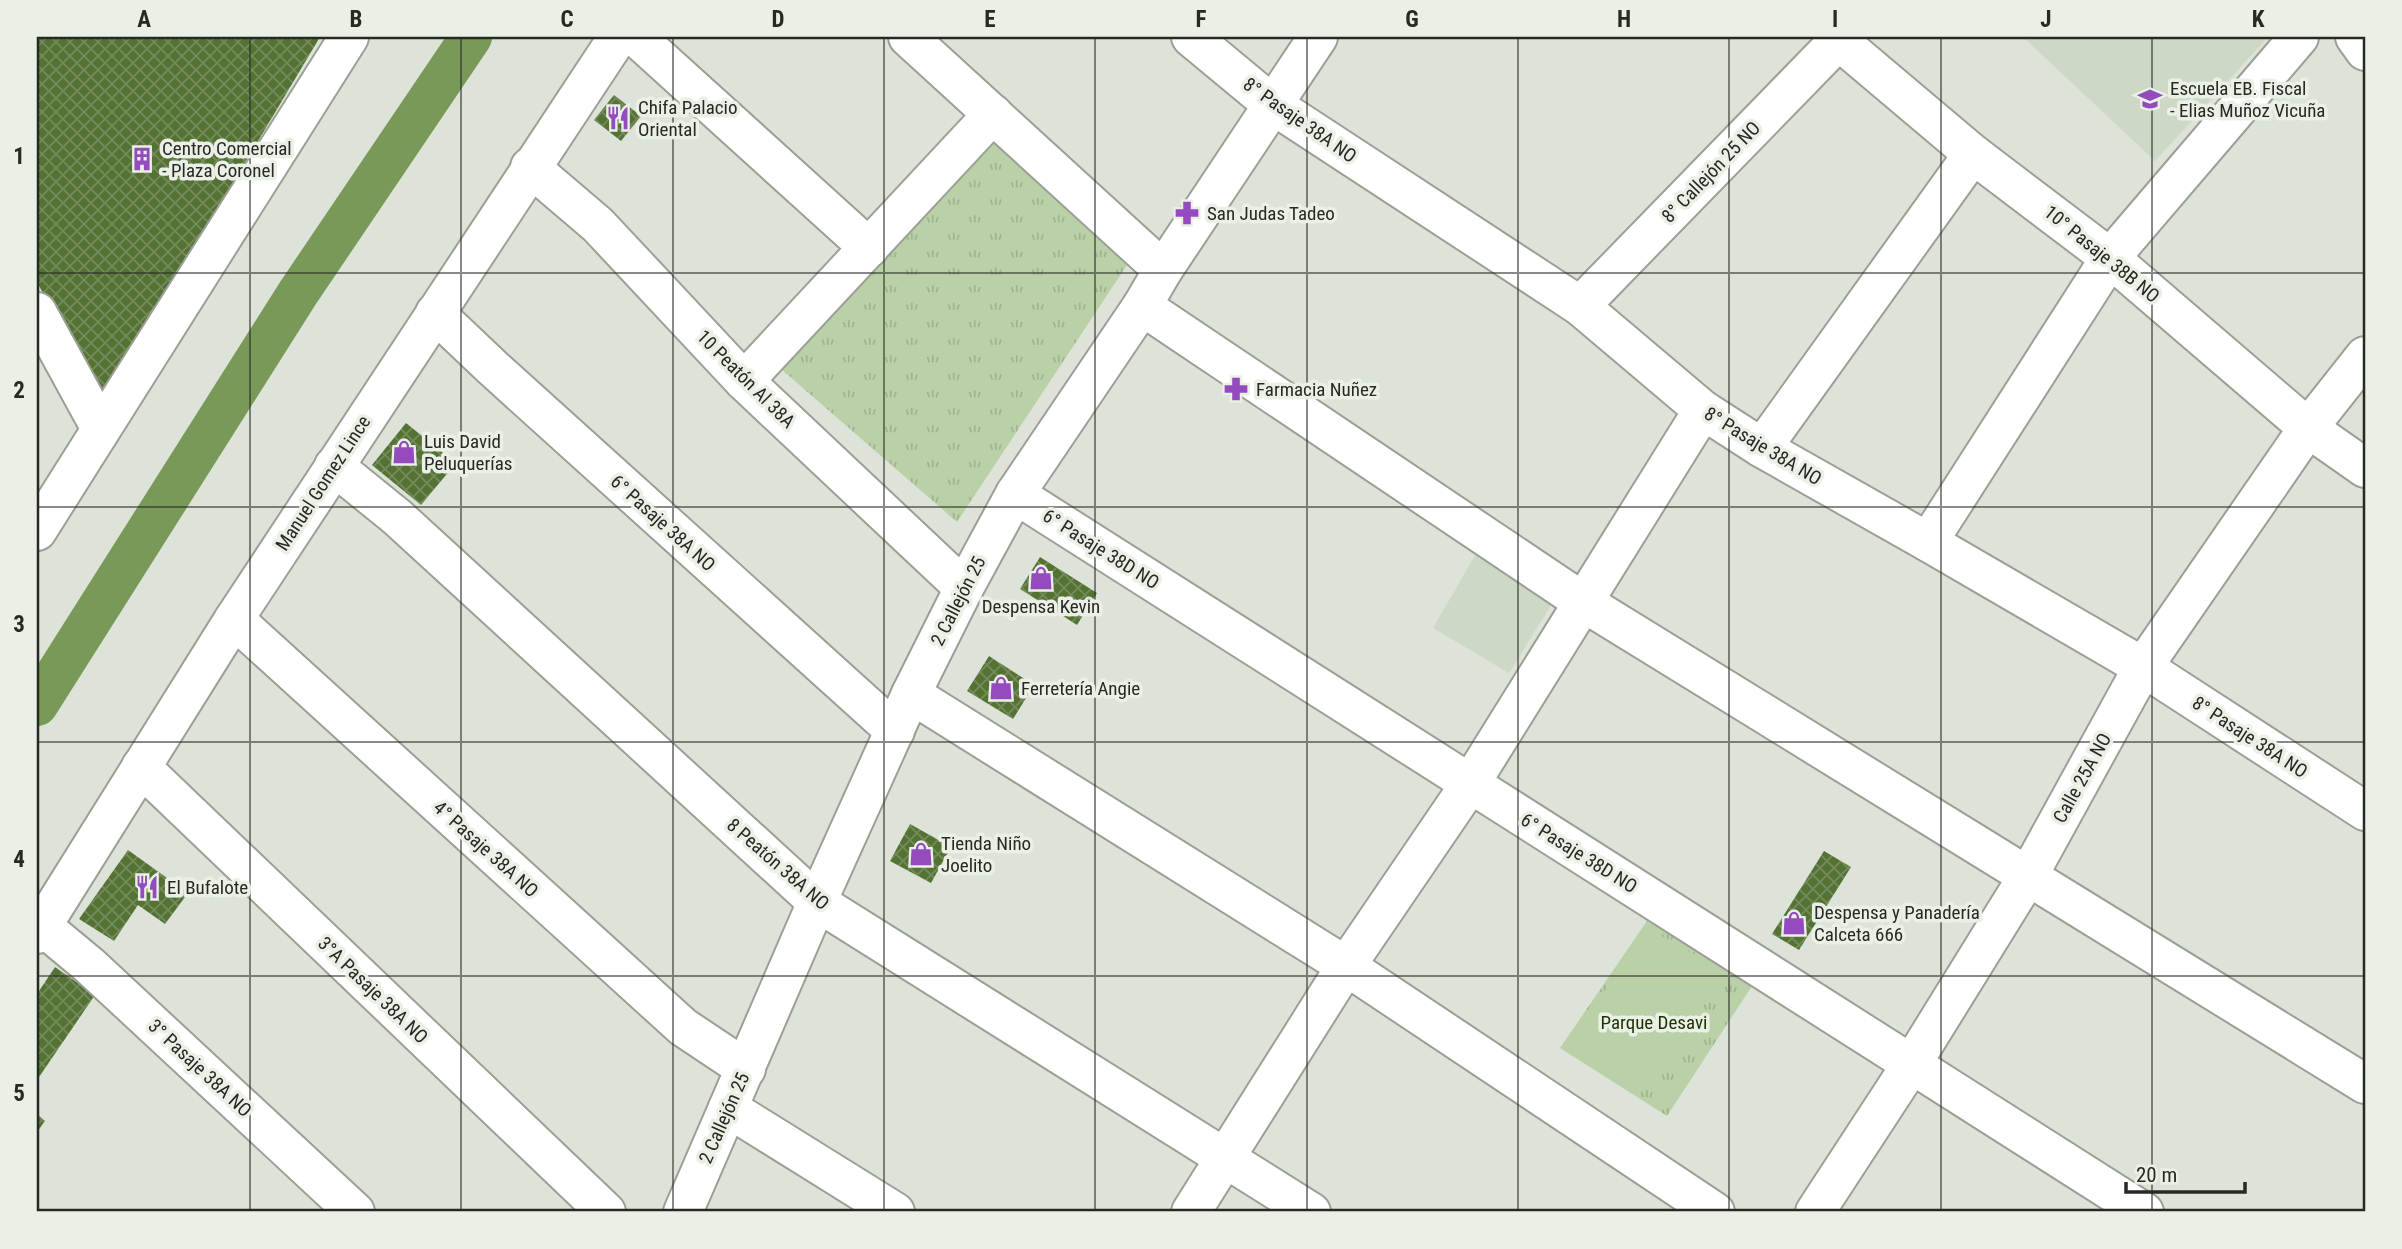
<svg xmlns="http://www.w3.org/2000/svg" width="2402" height="1249" viewBox="0 0 2402 1249" font-family="'Roboto Condensed',sans-serif">
<defs>
<pattern id="grass-tufts" width="24" height="20" patternUnits="userSpaceOnUse" patternTransform="scale(1.75)"><rect width="24" height="20" fill="#bad1a7"/><path d="M3 7l-1-3M5 7V3M7 7l1-3M15 17l-1-3M17 17v-4M19 17l1-3" fill="none" stroke="#a0b390"/></pattern>
<pattern id="building-cross-hatch" width="8" height="8" patternUnits="userSpaceOnUse" patternTransform="scale(1.75)"><rect width="8" height="8" fill="#547333"/><path d="M0 0l8 8M0 8l8-8" fill="none" stroke="#748a5d"/></pattern>
</defs>
<rect width="100%" height="100%" fill="#dde3d8"/>
<g fill="#ced8c6">
<polygon points="2023,37 2268,37 2155,161"/>
<polygon points="1477,552 1555,599 1509,673 1433,628"/>
</g>
<g fill="url(#grass-tufts)">
<polygon points="997,130 1135,253 957,522 781,369"/>
<polygon points="1647,921 1754,983 1667,1116 1560,1048"/>
</g>
<polygon fill="#bad1a7" points="1648,928 1720,969 1643,1092 1565,1048"/>
<g fill="none" stroke-linecap="round" stroke-linejoin="round">
<polyline stroke="#789958" stroke-width="42" points="37,705 298,293 471,37"/>
</g>
<g fill="url(#building-cross-hatch)">
<polygon points="37,37 320,37 102,403 37,282"/>
<polygon points="614,95 641,116 621,141 594,120"/>
<polygon points="406,423 456,463 421,505 372,465"/>
<polygon points="1040,557 1097,593 1077,625 1020,589"/>
<polygon points="989,656 1034,685 1013,719 967,691"/>
<polygon points="910,824 951,847 931,883 890,861"/>
<polygon points="128,850 188,893 165,924 138,905 114,941 79,919"/>
<polygon points="1824,851 1851,867 1799,950 1772,934"/>
<polygon points="55,967 95,995 37,1080 37,994"/>
<polygon points="37,1114 45,1121 37,1132"/>
</g>
<g fill="none" stroke-linecap="round" stroke-linejoin="round">
<g stroke="#9aa095" stroke-width="42">
<g id="minor">
<polyline points="636,37 869,248"/>
<polyline points="908,37 1163,270"/>
<polyline points="1191,37 1273,105 1580,306 1703,410 1762,448 1928,542 2143,667 2365,811"/>
<polyline points="2355,37 2365,51"/>
<polyline points="1838,40 1973,154 2110,258 2308,428 2365,468"/>
<polyline points="530,167 598,225 744,381 964,588"/>
<polyline points="1142,306 1583,602 2365,1084"/>
<polyline points="1580,306 1842,37"/>
<polyline points="37,312 101,429"/>
<polyline points="435,313 493,368 895,731"/>
<polyline points="744,381 993,114"/>
<polyline points="1762,448 1973,154"/>
<polyline points="334,466 397,517 817,902 1311,1212"/>
<polyline points="1015,494 2144,1212"/>
<polyline points="1928,542 2110,258 2299,37"/>
<polyline points="234,619 683,1027 746,1069"/>
<polyline points="911,694 1346,966 1715,1212"/>
<polyline points="141,767 606,1212"/>
<polyline points="42,926 89,965 355,1212"/>
<polyline points="728,1108 895,1212"/>
<polyline points="683,1212 817,902 911,694 964,588 1015,494 1142,306 1163,270 1318,37"/>
<polyline points="1191,1212 1346,966 1470,784 1703,410"/>
<polyline points="1815,1212 1911,1065 2028,876 2143,667 2308,428 2365,356"/>
</g>
</g>
<g stroke="#9aa095" stroke-width="42">
<g id="secondary">
<polyline points="37,531 349,37"/>
<polyline points="37,934 234,619 618,37"/>
</g>
</g>
<use href="#minor" stroke="#fff" stroke-width="38"/>
<use href="#secondary" stroke="#fff" stroke-width="38"/>
</g>
<path fill="none" stroke="#272925" stroke-width="2" stroke-opacity="0.55" d="M250,37V1212M461,37V1212M673,37V1212M884,37V1212M1095,37V1212M1307,37V1212M1518,37V1212M1729,37V1212M1941,37V1212M2152,37V1212M37,273H2365M37,507H2365M37,742H2365M37,976H2365"/>
<defs>
<g id="school-bare" transform="scale(1.89)"><path d="M0-5L7-2L0 1L-7-2ZM-4 1L0 2.5L4 1V4Q0 6-4 4Z" fill="#934bbe" stroke="#eaf0e5" stroke-width="2.5" paint-order="stroke"/></g>
<g id="restaurant-bare" transform="scale(1.89)"><path d="M-5-6h1v4h1v-4h1v4h1v-4h1v5L-1.5 .5V6h-2V.5L-5-1ZM5-6V6H3V1.5H1.5Q1.5-4 5-6Z" fill="#934bbe" stroke="#eaf0e5" stroke-width="2.5" paint-order="stroke"/></g>
<g id="building-bare" transform="scale(1.89)"><path d="M-4-6H4V6H1V3H-1V6H-4ZM-2.5-4.3h1.7v1.8h-1.7ZM.8-4.3h1.7v1.8H.8ZM-2.5-1h1.7V.8h-1.7ZM.8-1h1.7V.8H.8Z" fill="#934bbe" stroke="#eaf0e5" stroke-width="2.5" paint-order="stroke"/></g>
<g id="pharmacy-bare" transform="scale(1.89)"><path d="M-2-6h4v4h4v4h-4v4h-4v-4h-4v-4h4Z" fill="#934bbe" stroke="#eaf0e5" stroke-width="2.5" paint-order="stroke"/></g>
<g id="shop-bare" transform="scale(1.89)"><path d="M-5-2.5h2.3a2.7 3.5 0 0 1 5.4 0H5L5.5 6h-11ZM-1.5-2.5h3a1.5 2.3 0 0 0-3 0Z" fill="#934bbe" stroke="#eaf0e5" stroke-width="2.5" paint-order="stroke"/></g>
</defs>
<g fill-rule="evenodd">
<use href="#school-bare" x="2150" y="99"/>
<use href="#restaurant-bare" x="618" y="118"/>
<use href="#building-bare" x="142" y="159"/>
<use href="#pharmacy-bare" x="1187" y="213"/>
<use href="#pharmacy-bare" x="1236" y="389"/>
<use href="#shop-bare" x="404" y="452"/>
<use href="#shop-bare" x="1041" y="578"/>
<use href="#shop-bare" x="1001" y="688"/>
<use href="#shop-bare" x="921" y="854"/>
<use href="#restaurant-bare" x="147" y="887"/>
<use href="#shop-bare" x="1794" y="923"/>
</g>
<g text-anchor="middle" dominant-baseline="central" stroke-width="7" stroke-linejoin="round" paint-order="stroke">
<g font-size="19" fill="#272925" stroke="#eaf0e5" text-anchor="start">
<text x="2170" y="88">Escuela EB. Fiscal<tspan x="2170" dy="22">- Elias Muñoz Vicuña</tspan></text>
<text x="638" y="107">Chifa Palacio<tspan x="638" dy="22">Oriental</tspan></text>
<text x="162" y="148">Centro Comercial<tspan x="162" dy="22">- Plaza Coronel</tspan></text>
<text x="1207" y="213">San Judas Tadeo</text>
<text x="1256" y="389">Farmacia Nuñez</text>
<text x="424" y="441">Luis David<tspan x="424" dy="22">Peluquerías</tspan></text>
<text x="1041" y="606" text-anchor="middle">Despensa Kevin</text>
<text x="1021" y="688">Ferretería Angie</text>
<text x="941" y="843">Tienda Niño<tspan x="941" dy="22">Joelito</tspan></text>
<text x="167" y="887">El Bufalote</text>
<text x="1814" y="912">Despensa y Panadería<tspan x="1814" dy="22">Calceta 666</tspan></text>
</g>
<g font-size="19" fill="#272925" stroke="#eaf0e5">
<text transform="translate(1300 120) rotate(35)">8° Pasaje 38A NO</text>
<text transform="translate(1711 172) rotate(-46)">8° Callejón 25 NO</text>
<text transform="translate(2102 254) rotate(39)">10° Pasaje 38B NO</text>
<text transform="translate(746 379) rotate(45)">10 Peatón Al 38A</text>
<text transform="translate(1763 446) rotate(31)">8° Pasaje 38A NO</text>
<text transform="translate(323 483) rotate(-57)">Manuel Gomez Lince</text>
<text transform="translate(663 523) rotate(42)">6° Pasaje 38A NO</text>
<text transform="translate(1101 549) rotate(32)">6° Pasaje 38D NO</text>
<text transform="translate(958 601) rotate(-63)">2 Callejón 25</text>
<text transform="translate(2250 737) rotate(33)">8° Pasaje 38A NO</text>
<text transform="translate(2082 778) rotate(-61)">Calle 25A NO</text>
<text transform="translate(486 849) rotate(42)">4° Pasaje 38A NO</text>
<text transform="translate(1579 853) rotate(32)">6° Pasaje 38D NO</text>
<text transform="translate(778 864) rotate(41)">8 Peatón 38A NO</text>
<text transform="translate(373 990) rotate(44)">3°A Pasaje 38A NO</text>
<text transform="translate(200 1068) rotate(43)">3° Pasaje 38A NO</text>
<text transform="translate(724 1118) rotate(-66)">2 Callejón 25</text>
</g>
<g font-size="19" fill="#1c3100" stroke="#eaf0e5">
<text x="1654" y="1022">Parque Desavi</text>
</g>
</g>
<rect width="2402" height="1249" fill="none" stroke="#eaf0e5" stroke-width="77"/>
<path d="M2126 1182v10h119v-10" fill="none" stroke="#272925" stroke-width="3.5"/>
<text x="2136" y="1182" font-size="21" fill="#272925" stroke="#eaf0e5" stroke-width="5" paint-order="stroke">20 m</text>
<rect x="38" y="38" width="2326" height="1172" fill="none" stroke="#272925" stroke-width="2.5"/>
<g font-size="23" text-anchor="middle" font-weight="bold" fill="#272925">
<text x="144" y="27">A</text>
<text x="356" y="27">B</text>
<text x="567" y="27">C</text>
<text x="778" y="27">D</text>
<text x="990" y="27">E</text>
<text x="1201" y="27">F</text>
<text x="1412" y="27">G</text>
<text x="1624" y="27">H</text>
<text x="1835" y="27">I</text>
<text x="2046" y="27">J</text>
<text x="2258" y="27">K</text>
<text x="19" y="164">1</text>
<text x="19" y="398">2</text>
<text x="19" y="632">3</text>
<text x="19" y="867">4</text>
<text x="19" y="1101">5</text>
</g>
</svg>
